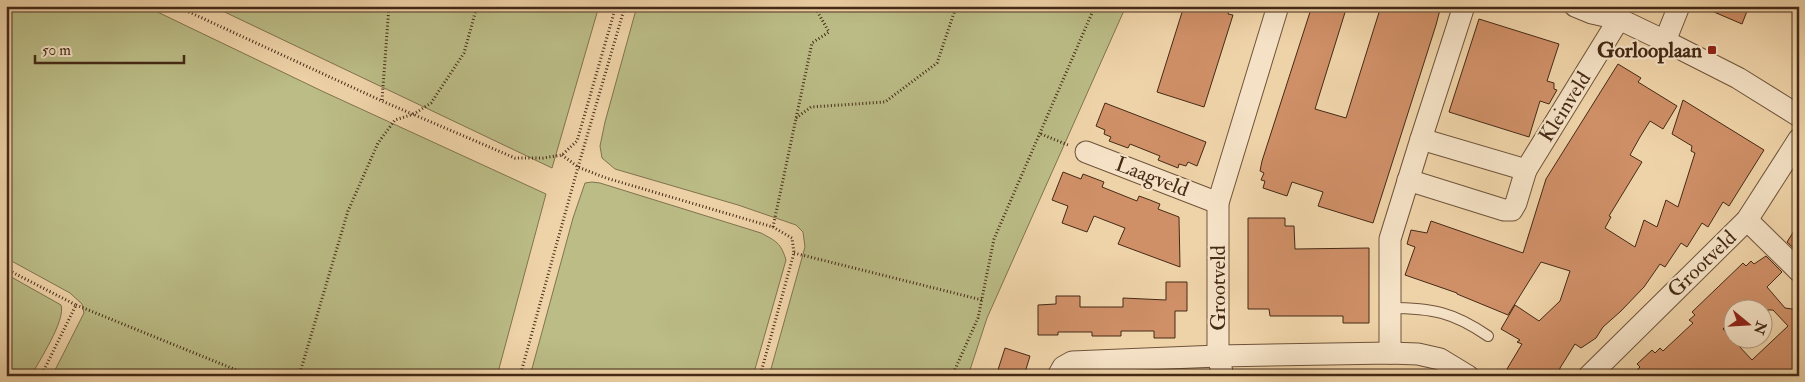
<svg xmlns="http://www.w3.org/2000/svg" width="1805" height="382" viewBox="0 0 1805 382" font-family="'IM FELL Double Pica',serif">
<rect width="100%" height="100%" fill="#efd3a8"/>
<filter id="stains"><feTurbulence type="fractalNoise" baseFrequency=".004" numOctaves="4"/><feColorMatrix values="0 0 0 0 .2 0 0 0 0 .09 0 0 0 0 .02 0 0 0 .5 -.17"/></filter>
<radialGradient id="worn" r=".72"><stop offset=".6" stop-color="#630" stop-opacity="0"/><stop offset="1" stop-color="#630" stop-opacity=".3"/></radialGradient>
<g fill="#bbbc86" stroke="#80734e">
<polygon points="6,6 145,6 324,92 546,194 497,376 52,376 84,313 82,304 70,293 6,258"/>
<polygon points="212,6 599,6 552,168"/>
<polygon points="637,6 1126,6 987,318 968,376 769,376 805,247 803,232 796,225 738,205 615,169 602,158 600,146 605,122"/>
<path d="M592,182L600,183L761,233C776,241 781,243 786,260L753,376H530L573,218L585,183Z"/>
<path d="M6,274L61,305C66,320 39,361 31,376H6Z"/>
</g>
<g fill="#cf8f67" stroke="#452a16" fill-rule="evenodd">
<polygon points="1184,6 1231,6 1228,14 1233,15 1204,107 1157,92"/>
<polygon points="1316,6 1347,6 1315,109 1346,118 1381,6 1441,6 1436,25 1373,223 1318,206 1323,192 1292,182 1287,196 1263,188 1265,181 1261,180 1264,173 1260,171 1262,161 1311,9 1315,10"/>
<polygon points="1700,6 1749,6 1742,24"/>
<polygon points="1479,19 1559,44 1547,81 1554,83 1554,89 1557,90 1549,104 1540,101 1529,137 1449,112"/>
<polygon points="1618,64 1641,78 1638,82 1677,106 1663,129 1650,121 1640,137 1630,155 1642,162 1609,216 1611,217 1605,228 1635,247 1644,220 1657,227 1666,200 1678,207 1695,153 1691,151 1692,146 1672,134 1683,100 1764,150 1729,206 1723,202 1708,227 1702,223 1687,247 1681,243 1665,267 1660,264 1644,287 1621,311 1603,327 1596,338 1581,348 1575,344 1560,368 1558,376 1519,376 1507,369 1522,344 1517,342 1520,340 1501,329 1515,305 1539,321 1560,301 1570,271 1541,262 1508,315 1457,294 1457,293 1405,275 1415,247 1407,244 1411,230 1427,233 1431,221 1523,253 1546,179"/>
<polygon points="1105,103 1206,142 1197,166 1188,162 1186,166 1179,164 1178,168 1158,160 1160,156 1130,144 1128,148 1109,141 1111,137 1104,134 1105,130 1096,126"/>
<polygon points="1063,172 1081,179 1083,174 1104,182 1102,187 1137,201 1139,196 1150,200 1160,204 1158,209 1179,217 1180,267 1118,244 1125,228 1094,216 1087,232 1062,223 1068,206 1052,200"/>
<polygon points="1248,218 1285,218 1285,226 1294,226 1295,249 1369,248 1369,323 1343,323 1343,316 1270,316 1269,309 1248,309"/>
<polygon points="1799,223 1799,253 1787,242"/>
<path d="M1766,256L1782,272L1767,287L1785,308L1799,310V376H1631L1640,367L1637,364L1652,350L1655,353L1660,348L1663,351L1693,323L1689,320L1695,315L1692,312L1743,263L1746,266L1751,261L1754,264ZM1732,310H1773L1788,326L1752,360L1723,329L1732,320Z"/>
<polygon points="1166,282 1187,282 1187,311 1175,311 1175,338 1154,338 1154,331 1121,331 1121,336 1092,336 1092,332 1058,332 1058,335 1038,335 1038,305 1056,304 1056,296 1080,296 1080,307 1123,307 1123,298 1166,300"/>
<polygon points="1005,348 1030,356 1024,376 996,376"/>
</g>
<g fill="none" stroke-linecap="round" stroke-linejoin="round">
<g stroke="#70543a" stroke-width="12">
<path id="service" d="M1390,308C1432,308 1453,312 1488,336"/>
</g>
<g stroke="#70543a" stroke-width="23">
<g id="minor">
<polyline points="1575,6 1592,13 1619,19 1665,41 1738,78 1799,116"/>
<polyline points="1665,41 1679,6"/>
<polyline points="1421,139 1526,170 1619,19"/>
<polyline points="1086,152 1218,203"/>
<polyline points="1408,180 1504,210 1512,210 1516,203 1526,170"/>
<polyline points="1747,220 1799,271"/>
<polyline points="1390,353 1390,239 1421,139 1464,6"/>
<polyline points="1058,376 1063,367 1072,362 1218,356 1390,353 1418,354 1440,359 1468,376"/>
<polyline points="1223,376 1218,356 1218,203 1278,6"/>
<polyline points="1589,376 1747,220 1799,139"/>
</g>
</g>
<g stroke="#452a16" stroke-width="3" stroke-dasharray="1 2.5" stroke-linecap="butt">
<polyline points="176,6 382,101 515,158 543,158 562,155 577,141 616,6"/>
<polyline points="947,6 955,10 960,6"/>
<polyline points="382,100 389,6"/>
<polyline points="796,118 811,107 885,102 937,63 955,10"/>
<polyline points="1041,134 1068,145"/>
<polyline points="562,155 578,167 606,178 773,227 792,238 794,253 760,376"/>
<polyline points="773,227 812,43 829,32 817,11 820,6"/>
<polyline points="794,253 982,300"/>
<polyline points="6,269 76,305 41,376"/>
<polyline points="76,305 251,376"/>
<polyline points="299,376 348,211 378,143 395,120 414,114 431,103 464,53 477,6"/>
<polyline points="520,376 578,167 625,6"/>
<polyline points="952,376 978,318 994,239 1095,6"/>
</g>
<use href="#service" stroke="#f5e2c6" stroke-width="10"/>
<use href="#minor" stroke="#f5e2c6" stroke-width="21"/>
</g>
<rect fill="#8f2418" stroke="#f5e2c6" stroke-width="2" x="1707" y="45" width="10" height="10" rx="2.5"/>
<g text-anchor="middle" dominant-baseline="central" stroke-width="4.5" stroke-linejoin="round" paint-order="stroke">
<g font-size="21" font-weight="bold" fill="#452a16" stroke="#f5e2c6" text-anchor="end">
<text x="1702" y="50">Gorlooplaan</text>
</g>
<g font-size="21" fill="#452a16" stroke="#f5e2c6">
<text transform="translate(1565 107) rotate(-58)">Kleinveld</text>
<text transform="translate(1152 177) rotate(21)">Laagveld</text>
<text transform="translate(1702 264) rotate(-44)">Grootveld</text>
<text transform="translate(1218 288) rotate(-90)">Grootveld</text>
</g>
</g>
<rect width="1805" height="382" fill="none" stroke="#efd3a8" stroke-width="25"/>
<rect x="8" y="8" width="1790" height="367" fill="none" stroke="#452a16" stroke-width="2.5"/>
<rect x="12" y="12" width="1780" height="357" fill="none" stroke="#452a16"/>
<g transform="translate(1748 324) rotate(108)"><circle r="24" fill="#f5e2c6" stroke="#af9880"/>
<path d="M0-4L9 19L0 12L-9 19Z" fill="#8f2418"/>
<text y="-8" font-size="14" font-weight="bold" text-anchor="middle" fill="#452a16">N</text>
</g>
<path d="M35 55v8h149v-8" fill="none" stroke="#452a16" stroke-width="2.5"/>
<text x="42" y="55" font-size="15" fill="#452a16" stroke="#f5e2c6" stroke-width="4" paint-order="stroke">50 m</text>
<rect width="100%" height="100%" filter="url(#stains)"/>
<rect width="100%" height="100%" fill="url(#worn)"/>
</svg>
